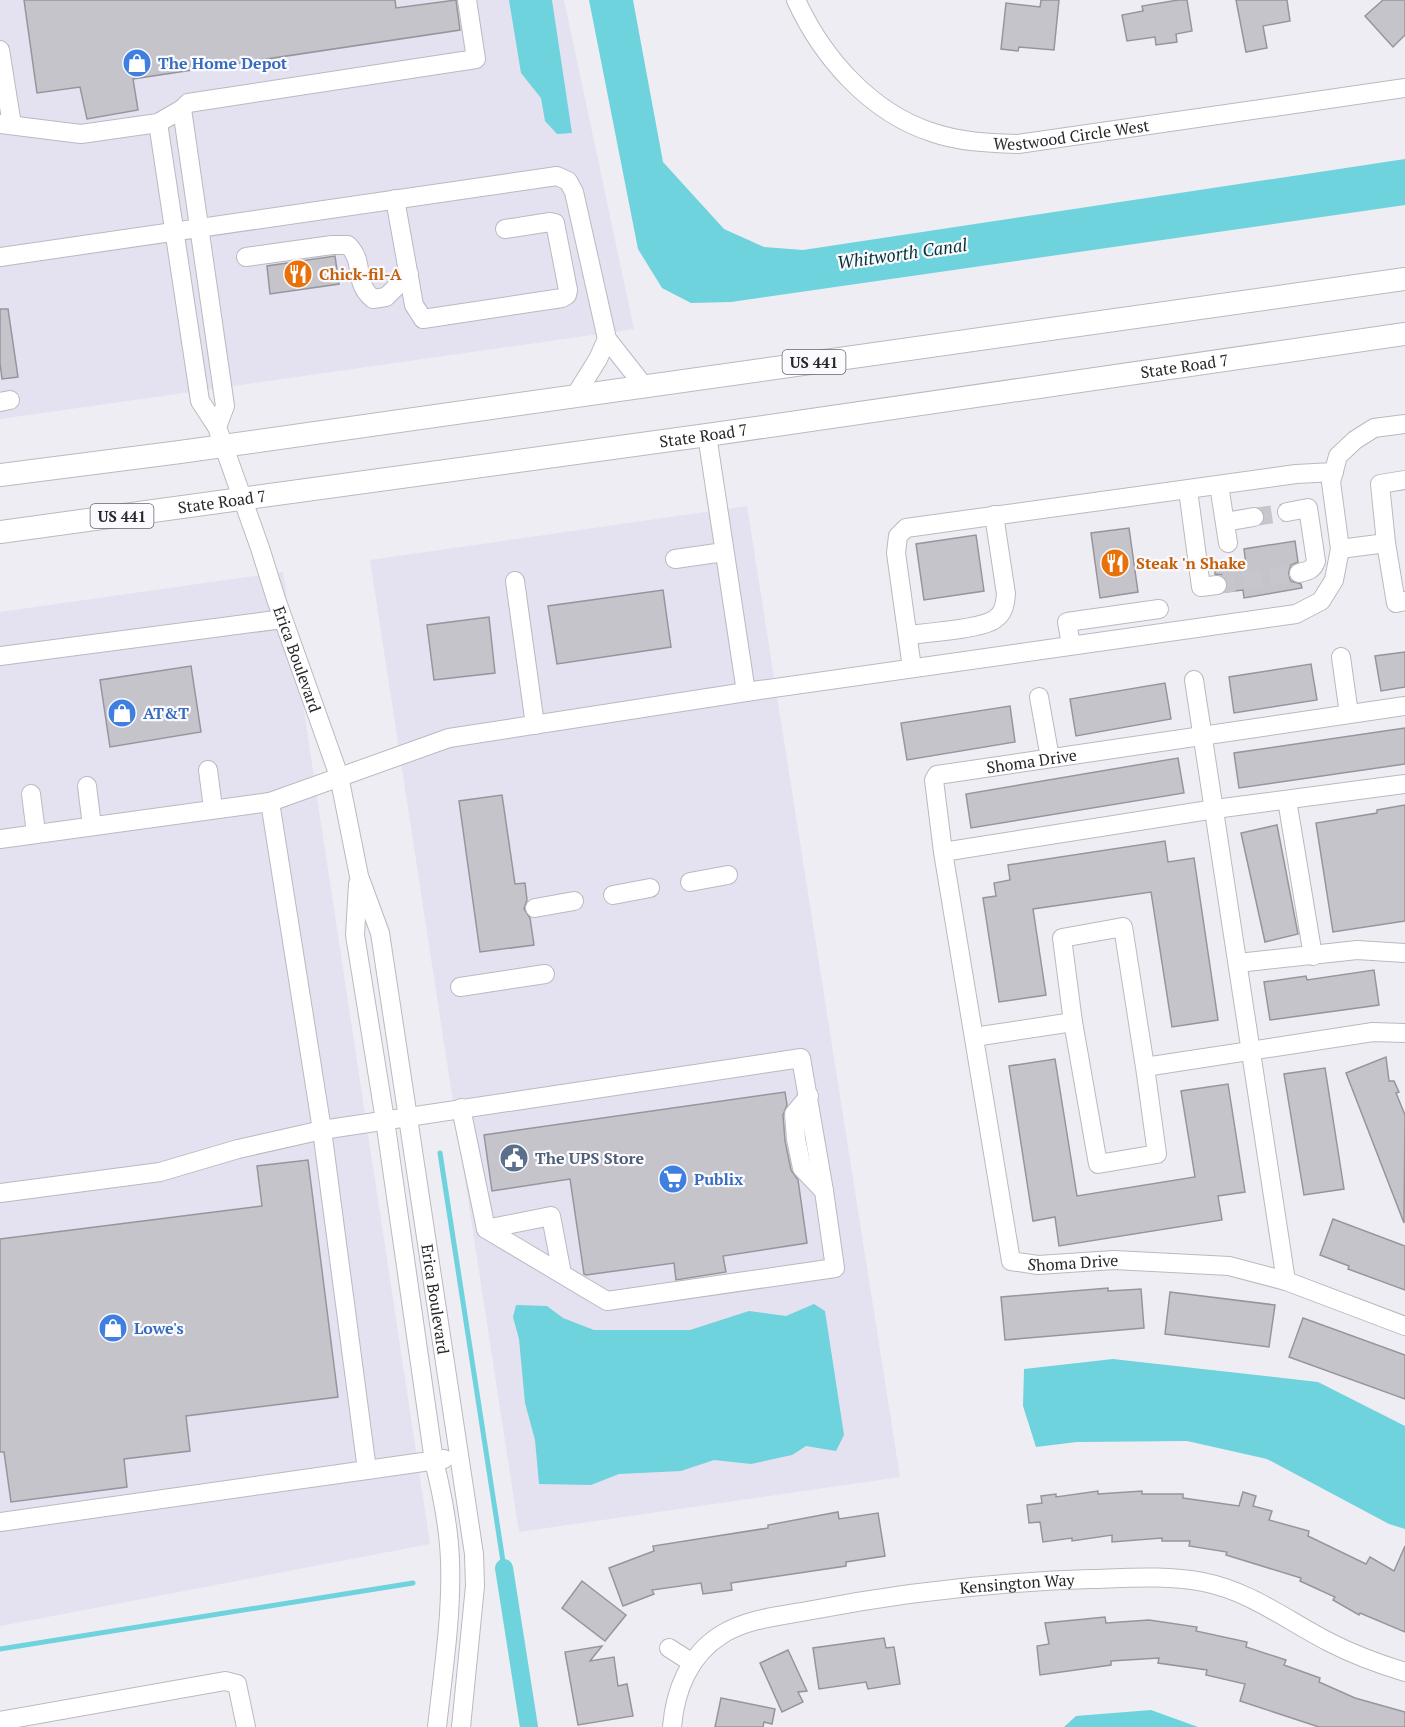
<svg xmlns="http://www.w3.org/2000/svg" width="1405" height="1727" viewBox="0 0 1405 1727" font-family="'PT Serif',serif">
<rect width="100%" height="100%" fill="#eeedf4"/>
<g fill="#e4e1f0">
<polygon points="0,0 564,0 634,329 0,419"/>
<polygon points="747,506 900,1477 519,1532 370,560"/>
<polygon points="283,572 430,1544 0,1626 0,612"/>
</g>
<g fill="#6ed3dc">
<polygon points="509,0 552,0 572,133 557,134 545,121 541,98 521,73"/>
<polygon points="589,0 633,0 663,162 724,229 764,247 803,250 1405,159 1405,205 731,302 691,303 662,288 638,249"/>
<polygon points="814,1304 825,1311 844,1435 836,1451 806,1446 792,1455 751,1464 714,1460 681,1471 619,1474 591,1485 539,1484 535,1440 525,1403 519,1339 513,1317 516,1305 547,1306 563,1318 594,1330 690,1330 749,1311 786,1316"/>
<polygon points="1113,1359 1318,1382 1405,1426 1405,1529 1389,1524 1267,1459 1187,1441 1077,1442 1036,1447 1023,1406 1024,1369"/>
<polygon points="1151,1710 1198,1727 1064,1727 1076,1716"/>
</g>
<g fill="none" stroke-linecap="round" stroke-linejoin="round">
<g stroke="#6ed3dc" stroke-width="5">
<polyline points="440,1153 504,1568"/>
<polyline points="0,1649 413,1583"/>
</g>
<polyline stroke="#6ed3dc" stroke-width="18" points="504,1568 529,1727"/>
</g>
<g fill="#c6c4cb" stroke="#97959c" stroke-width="1.5">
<polygon points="24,0 395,0 396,8 456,0 460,30 133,79 138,110 87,119 80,87 37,93"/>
<polygon points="1041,0 1059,0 1054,50 1019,47 1018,51 1001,49 1006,3 1040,7"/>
<polygon points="1178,0 1187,0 1192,31 1176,34 1177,42 1156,45 1155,37 1127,41 1122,15 1143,11 1142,6"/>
<polygon points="1236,0 1287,0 1290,21 1263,26 1267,48 1246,52"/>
<polygon points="1383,0 1405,0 1405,35 1393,47 1365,16"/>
<polygon points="335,256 339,284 270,294 267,266"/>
<polygon points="0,309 8,309 18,377 2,379 0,363"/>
<polygon points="1129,528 1138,592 1100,598 1091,533"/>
<polygon points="976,535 984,591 924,600 916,544"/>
<polygon points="1295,541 1298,562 1291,565 1288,575 1291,581 1301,584 1302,588 1244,598 1243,590 1225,592 1228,584 1226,579 1222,575 1215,574 1215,570 1246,565 1244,549"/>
<polygon points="663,590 671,647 557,664 548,606"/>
<polygon points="489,617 495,673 434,680 427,625"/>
<polygon points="1405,652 1405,687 1381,691 1375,656"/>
<polygon points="1311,664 1317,700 1234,713 1229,677"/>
<polygon points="191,666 201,732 110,747 100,680"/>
<polygon points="1165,683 1171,719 1076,736 1070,699"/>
<polygon points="1010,706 1015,742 907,760 901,723"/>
<polygon points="1405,728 1405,764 1239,788 1234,753"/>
<polygon points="1178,758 1184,793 971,828 966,794"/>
<polygon points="502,795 515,884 525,883 527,900 524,909 530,918 534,945 480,952 459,801"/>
<polygon points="1405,805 1405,921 1333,932 1316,823 1377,813 1377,810"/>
<polygon points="1277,825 1298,934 1265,942 1241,833"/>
<polygon points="1165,841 1168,862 1194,858 1218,1020 1172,1027 1151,892 1033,909 1046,995 999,1002 983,898 996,896 994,883 1010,880 1008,865"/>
<polygon points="1374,970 1379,1005 1270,1020 1264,982 1306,976 1307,980"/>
<polygon points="1386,1057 1389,1081 1394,1081 1399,1092 1396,1093 1405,1115 1404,1223 1346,1073"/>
<polygon points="1055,1059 1077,1196 1195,1177 1181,1091 1228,1084 1245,1192 1218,1196 1222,1220 1059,1246 1055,1217 1033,1221 1009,1066"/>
<polygon points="1325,1068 1344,1189 1304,1195 1284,1074"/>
<polygon points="785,1092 787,1105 783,1115 785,1141 791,1170 798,1180 807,1243 723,1256 726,1272 676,1280 674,1263 586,1275 584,1274 570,1179 492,1191 484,1135"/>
<polygon points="308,1160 338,1397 186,1416 190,1451 124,1459 127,1487 11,1502 4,1452 0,1452 0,1239 262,1206 257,1166"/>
<polygon points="1333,1219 1405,1246 1405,1290 1348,1269 1349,1266 1320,1255"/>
<polygon points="1108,1288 1108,1291 1141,1289 1144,1328 1005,1340 1001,1297"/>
<polygon points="1170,1292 1275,1305 1269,1347 1165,1334"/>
<polygon points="1303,1318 1405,1355 1405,1399 1289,1357"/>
<polygon points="1098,1491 1098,1494 1142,1491 1142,1494 1183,1494 1183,1498 1239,1506 1243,1492 1256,1496 1253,1506 1272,1511 1269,1520 1309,1531 1308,1536 1366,1564 1370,1557 1394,1571 1405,1546 1405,1632 1360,1613 1359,1615 1333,1600 1335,1597 1300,1581 1301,1578 1226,1555 1227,1552 1189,1546 1190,1541 1162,1541 1162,1538 1112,1542 1112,1535 1072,1541 1072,1538 1043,1542 1040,1522 1029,1523 1027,1505 1042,1503 1041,1496 1056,1494 1056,1497"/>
<polygon points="838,1512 839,1519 878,1513 885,1556 846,1562 846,1566 731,1583 732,1590 703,1594 701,1583 652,1590 654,1594 623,1606 609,1568 654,1551 653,1546 768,1528 768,1525"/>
<polygon points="582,1581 626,1615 605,1641 562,1608"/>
<polygon points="1105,1617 1106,1623 1149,1620 1197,1627 1196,1631 1247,1642 1246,1647 1286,1660 1284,1665 1320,1678 1319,1682 1355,1698 1405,1712 1405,1727 1319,1727 1240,1701 1245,1684 1206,1675 1207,1670 1158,1663 1159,1658 1111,1661 1111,1665 1040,1675 1037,1646 1049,1644 1045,1623"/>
<polygon points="884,1638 886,1648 894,1647 900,1684 868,1689 866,1682 819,1689 813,1648"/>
<polygon points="602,1646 590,1661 614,1657 618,1686 627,1684 633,1716 578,1725 565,1652"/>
<polygon points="788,1650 807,1691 798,1692 803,1702 782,1712 760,1663"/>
<polygon points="721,1698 775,1709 772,1724 764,1722 763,1727 715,1727"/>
</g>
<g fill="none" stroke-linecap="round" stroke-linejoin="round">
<g stroke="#c6c6cc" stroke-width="18" stroke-dasharray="18 9" stroke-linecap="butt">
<polyline points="1254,517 1287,512"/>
<polyline points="1217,585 1299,573"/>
</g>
<g stroke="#bbb9c0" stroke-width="20">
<g id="minor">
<path id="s1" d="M796,0C822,57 870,112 931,132C959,142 989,143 1018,144L1405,88"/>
<polyline points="0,50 12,125"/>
<polyline points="182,109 225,406 217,427"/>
<path id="s2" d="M158,123L200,401L217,427L260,548L276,599L339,776L359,876L380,933L474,1554L475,1586L461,1727"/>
<polyline points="0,124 81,134 158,123 182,109 188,103 476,59 467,0"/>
<polyline points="395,199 414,305 423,319 562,298 567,295 568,290 555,223 550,222 505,229"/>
<polyline points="0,257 557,176 568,181 574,192 607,339 644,386"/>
<path d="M246,257L332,245H348C366,263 352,281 373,299L386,297L409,274"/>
<polyline points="575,396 598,359 607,339"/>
<polyline points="0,402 10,400"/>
<polyline points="707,435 746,692"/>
<polyline points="1219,485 1228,543"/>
<polyline points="1188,490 1201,587 1217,585"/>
<path d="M1287,512L1308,508L1316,561C1313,570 1308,571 1299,573"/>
<polyline points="1225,522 1254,517"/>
<polyline points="1386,543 1380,484 1405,480"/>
<polyline points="1340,549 1386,543 1396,603 1405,601"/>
<polyline points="675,559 724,552"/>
<polyline points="515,581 535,725"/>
<path d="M908,635C926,633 982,629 995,619C1004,613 1005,604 1006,594L994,515"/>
<polyline points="1071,645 1067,622 1159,609"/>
<polyline points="0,656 283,619"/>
<polyline points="1341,657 1349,714"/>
<polyline points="912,668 896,553 898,536 906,528 1296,474 1334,472"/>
<polyline points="1194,680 1286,1281"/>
<polyline points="1039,697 1050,758"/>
<polyline points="208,770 213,808"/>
<path id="s3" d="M1405,784L1215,809L943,852L1011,1261L1038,1265L1114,1260L1229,1266L1286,1281L1405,1326"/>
<polyline points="87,786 92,826"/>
<polyline points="31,794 36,833"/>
<polyline points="1287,800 1313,956"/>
<polyline points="0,839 270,802 449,738 746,692 1296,614 1321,601 1334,580 1340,549 1331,482 1338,456 1355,440 1374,428 1405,424"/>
<path id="s4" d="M943,852L934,780L937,775L1405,706"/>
<polyline points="690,882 728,875"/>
<path d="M358,884L355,935L385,1120L434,1461C442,1493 449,1528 450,1561C452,1616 443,1672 437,1727"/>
<polyline points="613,895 650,888"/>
<polyline points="535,908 574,901"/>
<polyline points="1238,963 1357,950 1405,953"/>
<polyline points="460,987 545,974"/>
<polyline points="974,1037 1073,1022"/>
<polyline points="1145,1067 1123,927 1062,938 1073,1022 1098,1164 1157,1154 1145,1067 1373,1032 1405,1033"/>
<polyline points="809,1096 794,1114 796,1139 802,1168 824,1191"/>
<polyline points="0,1193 160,1172 238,1149 322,1130 801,1058 824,1191 835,1268 607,1301 486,1229 461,1108"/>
<polyline points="486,1229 551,1216 562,1274"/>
<polyline points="367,1470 444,1459"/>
<polyline points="0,1522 367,1470 322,1130 270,802"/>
<polyline points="669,1648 691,1662"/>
<polyline points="0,1721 225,1681 237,1684 246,1727"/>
<path id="s5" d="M672,1727C675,1691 689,1655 721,1635C746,1619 779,1616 807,1611C900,1593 996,1582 1090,1579C1128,1578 1166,1575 1203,1582C1250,1591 1288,1621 1329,1642C1354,1655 1379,1664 1405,1672"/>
</g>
</g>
<g stroke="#bbb9c0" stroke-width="24">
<g id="major">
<polyline points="0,475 180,452 1405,279"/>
<path id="s6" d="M0,532L707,435L1405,334"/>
</g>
</g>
<use href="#minor" stroke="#fff" stroke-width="18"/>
<use href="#major" stroke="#fff" stroke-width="22"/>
</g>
<defs>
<g id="shop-disc" transform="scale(1.5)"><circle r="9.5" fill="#3f7fe0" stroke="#fbfaff"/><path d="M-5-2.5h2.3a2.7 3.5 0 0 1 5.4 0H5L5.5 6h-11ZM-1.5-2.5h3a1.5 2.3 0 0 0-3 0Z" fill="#fff"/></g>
<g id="restaurant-disc" transform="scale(1.5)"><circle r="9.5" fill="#e8710a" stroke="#fbfaff"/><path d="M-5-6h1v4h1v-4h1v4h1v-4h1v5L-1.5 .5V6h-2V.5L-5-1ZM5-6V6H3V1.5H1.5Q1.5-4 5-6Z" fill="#fff"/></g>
<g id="civic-disc" transform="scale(1.5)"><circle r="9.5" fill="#5c6f8a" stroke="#fbfaff"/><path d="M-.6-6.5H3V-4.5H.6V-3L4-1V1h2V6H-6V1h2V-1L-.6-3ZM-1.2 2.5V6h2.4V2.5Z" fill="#fff"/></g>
<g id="supermarket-disc" transform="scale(1.5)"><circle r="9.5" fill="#3f7fe0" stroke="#fbfaff"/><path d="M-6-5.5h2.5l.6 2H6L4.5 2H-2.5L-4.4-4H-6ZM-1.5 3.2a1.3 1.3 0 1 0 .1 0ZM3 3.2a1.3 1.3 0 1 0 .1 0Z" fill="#fff"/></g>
</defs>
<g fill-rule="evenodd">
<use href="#shop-disc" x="137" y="63"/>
<use href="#restaurant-disc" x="298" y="274"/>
<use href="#restaurant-disc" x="1115" y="563"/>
<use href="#shop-disc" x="122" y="713"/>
<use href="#civic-disc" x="514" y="1158"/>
<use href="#supermarket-disc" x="673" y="1179"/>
<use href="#shop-disc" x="113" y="1328"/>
</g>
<g text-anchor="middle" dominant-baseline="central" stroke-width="4.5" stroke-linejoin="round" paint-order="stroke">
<g fill="#fbfaff" stroke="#67676a" stroke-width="1.5">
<rect x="782.5" y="350" width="63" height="24" rx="4.5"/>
<rect x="90.5" y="504" width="63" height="24" rx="4.5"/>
</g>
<g font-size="15" font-weight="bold" fill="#28282a">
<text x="814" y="362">US 441</text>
<text x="122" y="516">US 441</text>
</g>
<g font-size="16" font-weight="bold" fill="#366cbe" stroke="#fbfaff" text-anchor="start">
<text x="158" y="63">The Home Depot</text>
<text x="143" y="713">AT&amp;T</text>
<text x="694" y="1179">Publix</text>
<text x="134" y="1328">Lowe's</text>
</g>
<g font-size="16" fill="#28282a" stroke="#fbfaff">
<text stroke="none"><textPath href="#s1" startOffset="336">Westwood Circle West</textPath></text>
<text stroke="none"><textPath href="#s6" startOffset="1196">State Road 7</textPath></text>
<text stroke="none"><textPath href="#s6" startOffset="710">State Road 7</textPath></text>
<text stroke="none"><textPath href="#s6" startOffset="224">State Road 7</textPath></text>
<text stroke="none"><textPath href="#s2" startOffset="558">Erica Boulevard</textPath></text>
<text stroke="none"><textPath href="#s4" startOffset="174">Shoma Drive</textPath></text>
<text stroke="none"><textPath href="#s3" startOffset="944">Shoma Drive</textPath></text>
<text stroke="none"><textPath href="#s2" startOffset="1215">Erica Boulevard</textPath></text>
<text stroke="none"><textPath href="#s5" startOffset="410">Kensington Way</textPath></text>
</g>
<g font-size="16" font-weight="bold" fill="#c56008" stroke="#fbfaff" text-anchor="start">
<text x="319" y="274">Chick-fil-A</text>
<text x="1136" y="563">Steak 'n Shake</text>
</g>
<g font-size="16" font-weight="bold" fill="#4e5e75" stroke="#fbfaff" text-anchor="start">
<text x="535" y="1158">The UPS Store</text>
</g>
<g font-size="18" font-style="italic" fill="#003438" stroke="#fbfaff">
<text transform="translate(902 253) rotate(-8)">Whitworth Canal</text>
</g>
</g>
</svg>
